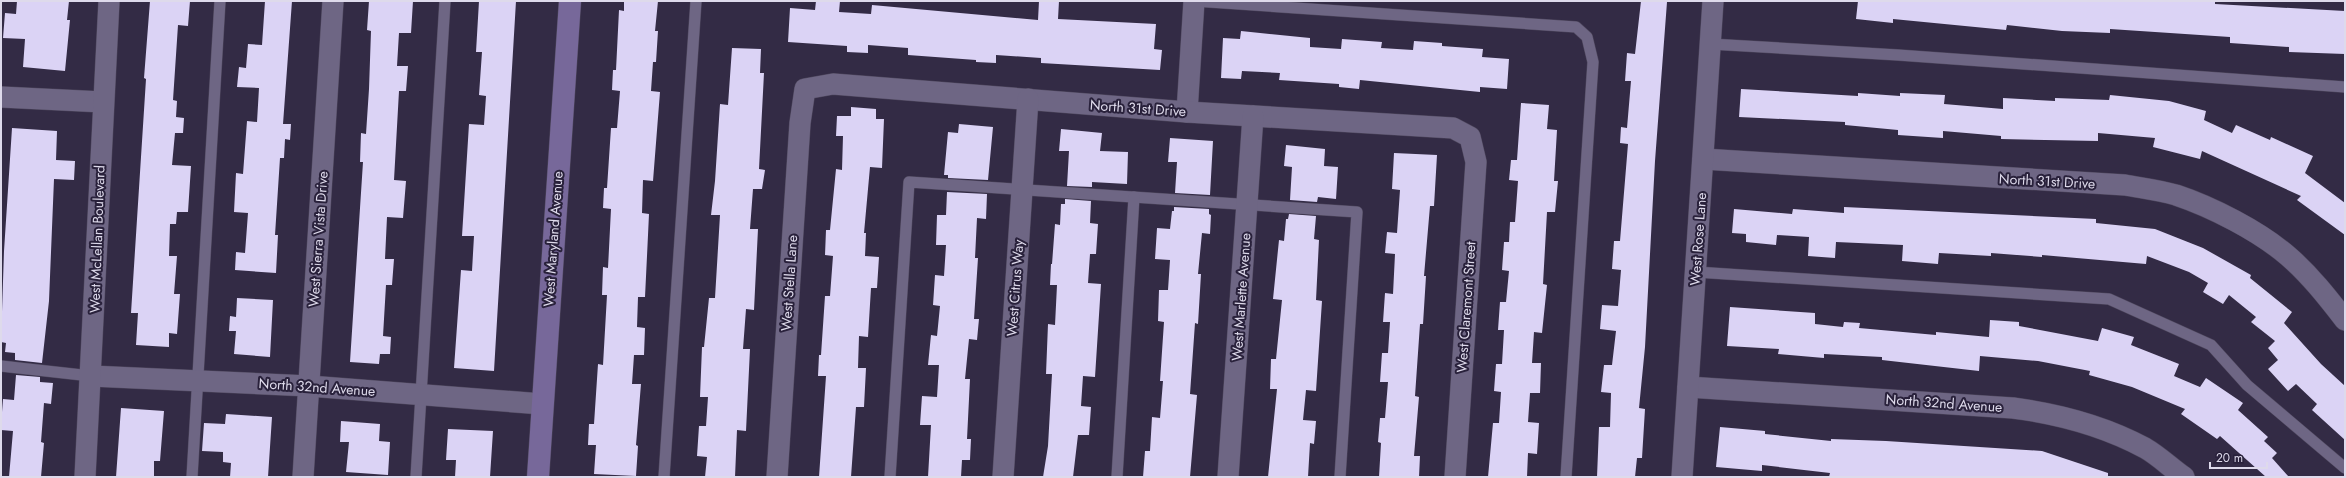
<svg xmlns="http://www.w3.org/2000/svg" width="2346" height="478" viewBox="0 0 2346 478" font-family="Jost,sans-serif">
<rect width="100%" height="100%" fill="#332b45"/>
<g fill="#dbd3f5">
<polygon points="17,1 69,1 67,20 70,20 65,71 23,67 25,39 3,38 5,13 16,14"/>
<polygon points="150,1 190,1 188,26 178,25 173,100 177,101 176,117 184,118 183,133 175,133 172,165 191,166 188,212 177,212 176,224 170,224 169,256 177,256 174,294 180,294 177,334 169,333 169,347 136,345 138,313 131,313 146,79 144,78"/>
<polygon points="265,1 292,1 283,124 291,124 290,140 285,139 284,158 280,158 275,235 278,235 276,273 235,270 236,252 245,253 248,213 234,212 236,173 243,174 247,121 257,122 259,88 237,87 239,67 246,68 248,44 262,45"/>
<polygon points="369,1 413,1 411,33 399,33 397,66 408,66 406,91 399,91 394,180 406,181 403,218 387,217 385,259 394,259 392,285 386,285 383,336 391,337 390,354 380,354 379,364 350,362 363,162 360,162 361,133 366,134 369,89 371,31 367,30"/>
<polygon points="479,1 516,1 494,371 454,368 461,270 472,271 474,236 462,236 469,124 484,125 486,96 479,95 482,52 476,52"/>
<polygon points="624,1 658,1 655,31 658,31 656,62 653,62 651,91 660,92 653,181 643,180 642,213 649,214 647,256 645,297 638,297 637,327 645,328 644,355 634,355 632,384 641,384 636,445 638,446 636,476 594,474 596,445 588,445 589,424 594,424 598,364 603,365 607,295 602,295 603,267 608,268 611,209 603,208 604,188 607,188 611,128 617,128 620,91 612,90 613,70 616,70 619,10 624,11"/>
<polygon points="816,1 840,1 839,12 871,14 872,5 1038,20 1039,1 1059,1 1058,19 1156,24 1154,49 1162,50 1160,70 1041,63 1041,58 996,55 996,63 976,62 976,60 908,55 908,48 868,45 868,53 847,52 847,46 788,42 790,8 815,10"/>
<polygon points="1641,1 1667,2 1655,161 1645,347 1639,408 1645,409 1642,458 1637,458 1635,477 1597,477 1599,427 1610,427 1611,393 1601,392 1604,365 1612,365 1616,331 1600,329 1602,305 1618,306 1621,270 1612,269 1614,241 1620,241 1628,144 1620,143 1621,127 1627,128 1631,81 1625,81 1627,53 1635,54"/>
<polygon points="1858,1 2215,1 2215,4 2345,11 2345,54 2289,52 2289,47 2230,43 2230,37 2110,29 2110,33 2062,31 2007,25 2006,30 1893,19 1893,23 1856,19"/>
<polygon points="1241,31 1310,38 1310,47 1341,49 1342,39 1382,42 1381,48 1413,50 1414,41 1442,43 1442,46 1483,49 1482,57 1509,59 1507,89 1480,87 1480,92 1360,80 1359,89 1339,87 1339,84 1279,80 1280,73 1242,71 1241,79 1221,78 1223,38 1240,39"/>
<polygon points="732,48 761,49 760,73 764,73 759,169 765,170 762,189 753,189 750,229 758,229 754,310 746,309 743,349 750,349 746,431 737,430 735,477 705,477 707,457 697,456 699,426 706,426 708,397 700,397 702,347 704,347 709,298 715,298 720,215 711,215 715,181 720,104 728,105"/>
<polygon points="1741,89 1858,96 1858,93 1900,96 1900,93 1945,95 1944,104 2003,109 2003,98 2055,101 2055,98 2109,100 2110,95 2169,101 2206,111 2204,120 2232,133 2236,125 2270,140 2271,137 2313,156 2305,173 2345,203 2345,235 2297,200 2301,196 2202,151 2200,159 2153,147 2155,138 2098,133 2098,141 2001,139 2001,136 1943,131 1943,138 1898,135 1898,130 1845,125 1845,122 1739,117"/>
<polygon points="1521,103 1549,105 1547,129 1557,130 1554,181 1558,181 1555,212 1547,212 1543,284 1547,285 1542,333 1534,332 1532,363 1541,363 1540,393 1530,393 1528,422 1539,423 1537,454 1528,453 1527,477 1488,477 1493,423 1499,423 1501,392 1494,391 1496,364 1502,364 1504,330 1498,330 1500,302 1506,302 1509,271 1502,270 1504,242 1509,242 1510,222 1515,222 1518,181 1509,180 1511,160 1517,160"/>
<polygon points="851,107 876,109 876,119 884,119 882,168 870,167 864,233 866,233 865,256 879,257 877,288 871,288 868,337 859,336 858,368 866,368 864,407 856,407 851,477 819,477 826,376 818,376 819,355 821,355 825,296 830,296 833,256 825,255 826,230 830,230 836,169 842,170 843,136 836,136 837,116 851,116"/>
<polygon points="959,124 993,127 988,180 948,178 948,175 944,175 948,132 958,133"/>
<polygon points="12,128 57,131 56,160 75,161 74,180 54,179 49,301 42,363 15,360 15,353 5,352 6,343 1,342 4,251"/>
<polygon points="1061,129 1102,133 1100,151 1128,152 1127,184 1092,182 1092,187 1067,186 1069,151 1059,151"/>
<polygon points="1170,138 1213,141 1210,195 1175,193 1177,162 1168,162"/>
<polygon points="1286,145 1325,149 1324,166 1338,167 1336,199 1318,197 1317,202 1290,200 1292,167 1284,166"/>
<polygon points="1394,153 1437,155 1434,206 1430,206 1424,276 1426,276 1423,324 1420,324 1415,396 1419,397 1414,456 1420,456 1419,477 1379,477 1381,443 1378,442 1380,418 1385,418 1388,382 1380,382 1382,353 1388,353 1390,322 1383,322 1385,293 1393,294 1395,254 1385,253 1387,232 1397,233 1400,190 1392,189"/>
<polygon points="947,192 987,194 986,219 977,218 975,258 978,258 974,319 979,319 977,340 969,339 965,379 970,379 967,439 971,439 970,460 962,460 961,477 928,477 931,425 920,425 922,396 937,397 939,365 928,365 931,335 937,336 940,306 933,305 935,275 944,276 946,245 936,245 937,215 946,215"/>
<polygon points="1065,199 1091,201 1090,223 1098,224 1096,254 1090,254 1088,283 1101,284 1095,377 1083,376 1081,406 1091,407 1089,435 1078,435 1073,477 1043,477 1048,446 1052,374 1046,374 1048,324 1055,325 1057,285 1050,285 1051,264 1052,264 1055,224 1060,225 1061,204 1065,204"/>
<polygon points="1174,207 1209,209 1209,214 1211,215 1210,234 1202,233 1198,274 1201,274 1198,324 1195,323 1190,394 1197,395 1190,477 1143,477 1145,451 1150,451 1152,417 1160,418 1163,381 1160,381 1164,322 1158,321 1159,290 1168,290 1170,260 1155,259 1157,228 1170,229 1172,211 1174,211"/>
<polygon points="1844,207 2096,219 2096,223 2155,229 2203,248 2251,275 2250,278 2292,312 2284,323 2321,364 2345,386 2345,440 2312,410 2317,404 2296,384 2288,391 2268,369 2278,360 2268,348 2275,341 2251,322 2256,317 2229,295 2223,304 2203,292 2208,283 2189,272 2147,256 2146,264 2042,255 2042,257 1991,253 1991,256 1939,253 1938,264 1902,261 1903,245 1836,242 1835,258 1808,256 1809,237 1777,235 1776,245 1746,242 1746,234 1732,233 1734,209 1792,214 1793,209 1844,213"/>
<polygon points="1289,214 1316,216 1314,239 1319,240 1316,300 1322,301 1316,391 1306,390 1303,420 1316,421 1314,444 1310,443 1308,477 1268,477 1277,389 1270,389 1271,359 1276,359 1282,300 1273,299 1279,240 1284,241 1286,219 1288,219"/>
<polygon points="237,298 273,300 270,357 234,354 236,331 229,331 230,316 236,317"/>
<polygon points="1730,307 1815,313 1815,324 1843,327 1844,322 1860,323 1859,328 1936,335 1936,332 1989,337 1990,320 2019,322 2019,326 2098,341 2102,328 2134,337 2131,345 2179,364 2174,376 2200,387 2206,378 2243,403 2238,410 2268,437 2264,441 2277,453 2272,458 2289,477 2266,477 2220,436 2217,439 2181,414 2185,409 2132,387 2089,375 2090,371 2038,361 1980,356 1979,371 1882,360 1882,357 1824,354 1824,358 1778,354 1779,349 1727,346"/>
<polygon points="16,375 40,377 40,382 53,383 51,404 44,403 41,442 44,443 41,477 9,477 13,431 1,430 1,425 3,399 14,400"/>
<polygon points="121,408 164,411 160,461 154,461 154,477 116,477"/>
<polygon points="226,414 272,417 268,477 230,477 231,463 223,462 223,452 202,451 204,423 225,424"/>
<polygon points="341,421 380,424 379,441 390,442 388,475 346,472 349,442 340,442"/>
<polygon points="1720,427 1765,431 1765,434 1831,441 1831,439 1886,441 2042,451 2108,473 2108,477 1829,477 1830,473 1762,465 1762,471 1716,467"/>
<polygon points="448,429 493,431 490,477 455,477 456,460 446,460"/>
</g>
<g fill="none" stroke-linecap="round" stroke-linejoin="round">
<g stroke="#4e475d" stroke-width="12">
<g id="lane">
<polyline points="1194,1 1576,27 1587,37 1593,62 1566,477"/>
<polyline points="1710,44 1898,55 2345,87"/>
<polyline points="1696,272 2109,299 2211,345 2247,385 2345,468"/>
<polyline points="1,366 91,376"/>
<polyline points="192,477 220,1"/>
<polyline points="416,477 445,1"/>
<polyline points="664,477 696,1"/>
<polyline points="890,477 909,182 1357,212 1340,477"/>
<polyline points="1117,477 1134,197"/>
</g>
</g>
<g stroke="#4e475d" stroke-width="22">
<g id="street">
<polyline points="1,97 103,102"/>
<polyline points="1187,112 1194,1"/>
<path d="M1703,159L2125,185C2141,188 2159,190 2176,195C2212,207 2259,231 2288,256C2310,275 2328,298 2345,320"/>
<polyline points="91,376 309,386 542,404"/>
<path d="M1688,387L2013,408C2059,414 2104,426 2145,448C2159,456 2171,468 2184,477"/>
<polyline points="85,477 109,1"/>
<polyline points="303,477 333,1"/>
<polyline points="777,477 800,123 805,89 833,84 1187,112 1453,128 1470,137 1476,162 1455,477"/>
<polyline points="1003,477 1028,99"/>
<polyline points="1228,477 1253,116"/>
<polyline points="1682,477 1713,1"/>
</g>
</g>
<g stroke="#4e475d" stroke-width="23">
<polyline id="secondary" points="538,477 570,1"/>
</g>
<use href="#lane" stroke="#6e6684" stroke-width="11"/>
<use href="#street" stroke="#6e6684" stroke-width="21"/>
<use href="#secondary" stroke="#77689a" stroke-width="22"/>
</g>
<g text-anchor="middle" dominant-baseline="central" stroke-width="4" stroke-linejoin="round" paint-order="stroke">
<g font-size="14" fill="#dedaeb" stroke="#29213b">
<text transform="translate(1138 108) rotate(4)">North 31st Drive</text>
<text transform="translate(2047 181) rotate(3)">North 31st Drive</text>
<text transform="translate(97 239) rotate(-88)">West McLellan Boulevard</text>
<text transform="translate(318 239) rotate(-86)">West Sierra Vista Drive</text>
<text transform="translate(553 239) rotate(-86)">West Maryland Avenue</text>
<text transform="translate(1698 239) rotate(-86)">West Rose Lane</text>
<text transform="translate(789 283) rotate(-86)">West Stella Lane</text>
<text transform="translate(1015 288) rotate(-86)">West Citrus Way</text>
<text transform="translate(1241 297) rotate(-86)">West Marlette Avenue</text>
<text transform="translate(1466 307) rotate(-86)">West Claremont Street</text>
<text transform="translate(317 387) rotate(4)">North 32nd Avenue</text>
<text transform="translate(1944 403) rotate(4)">North 32nd Avenue</text>
</g>
</g>
<rect width="2346" height="478" fill="none" stroke="#dedaeb" stroke-width="4"/>
<path d="M2210 462v6h57v-6" fill="none" stroke="#dedaeb" stroke-width="2"/>
<text x="2216" y="462" font-size="12" fill="#dedaeb" stroke="#29213b" stroke-width="3" paint-order="stroke">20 m</text>
</svg>
